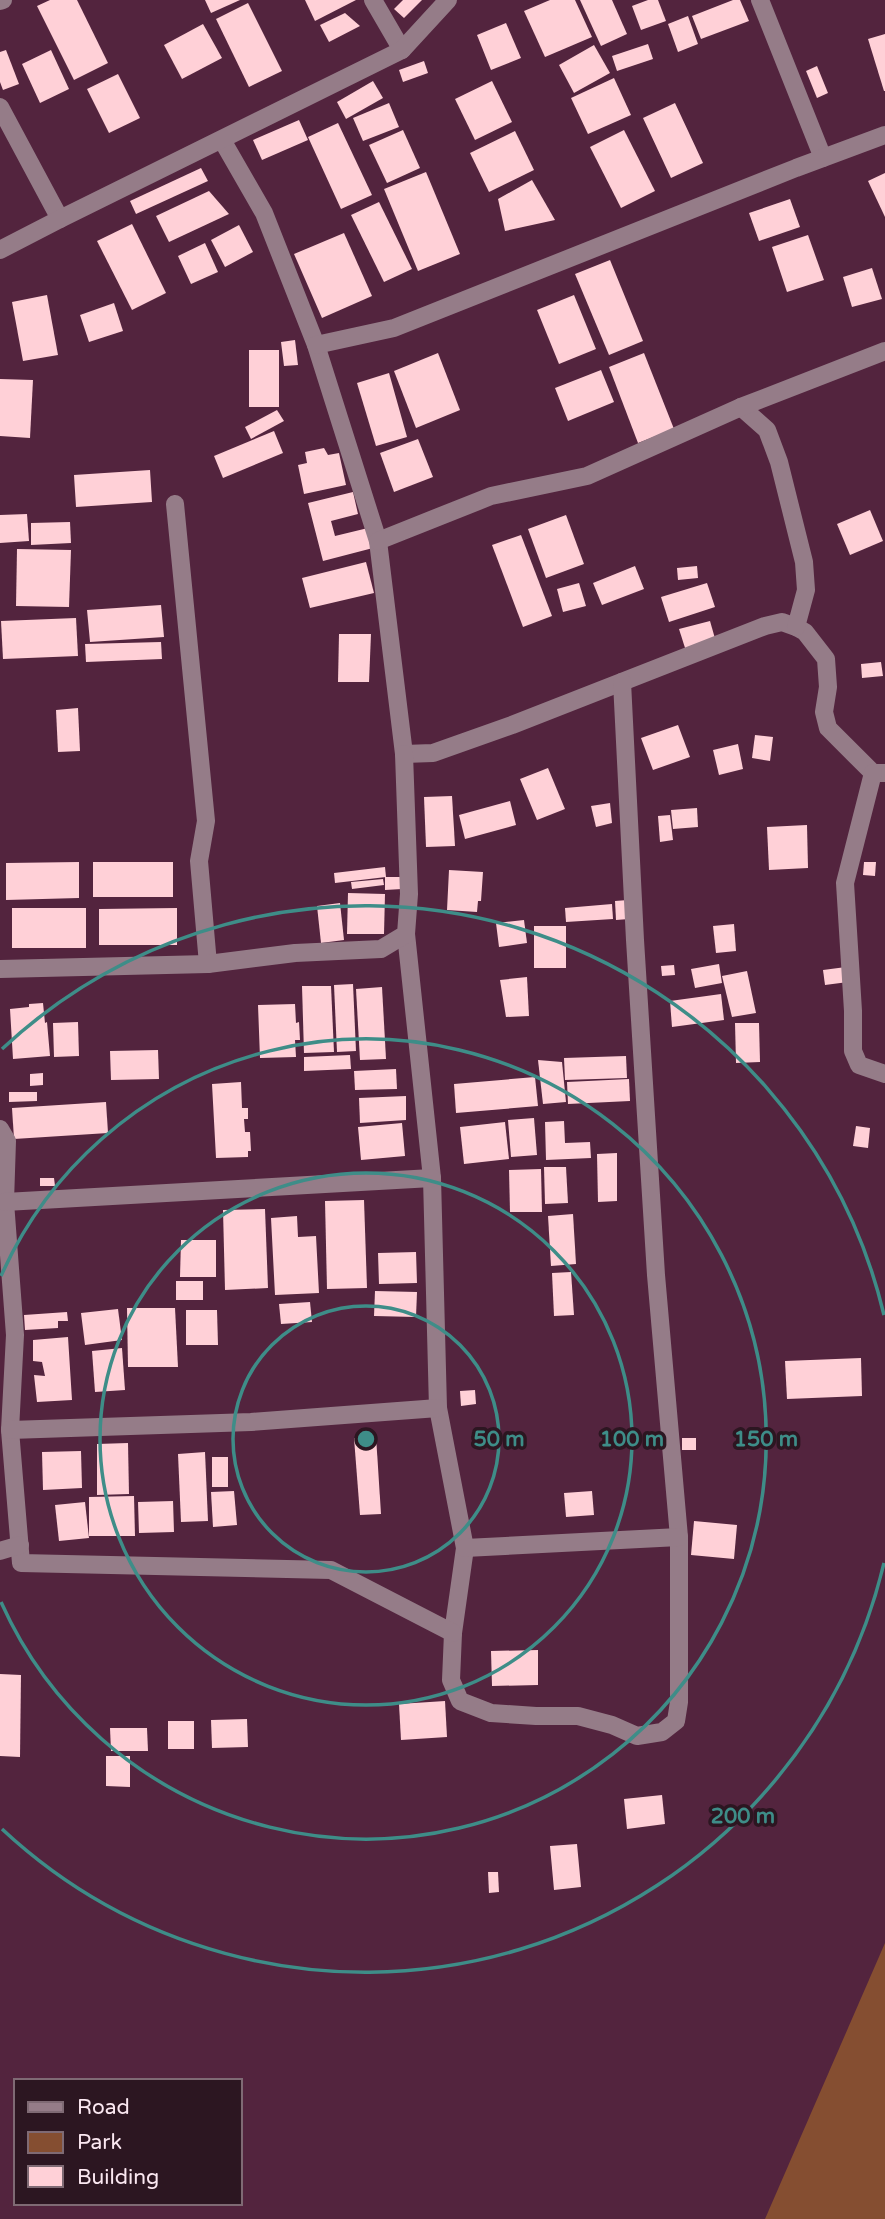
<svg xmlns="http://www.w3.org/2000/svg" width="885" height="2219" viewBox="0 0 885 2219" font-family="'Varela Round',sans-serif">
<rect width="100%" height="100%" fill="#53243e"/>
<polygon fill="#854e31" points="885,1943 885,2219 765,2219"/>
<g fill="#ffd0d7">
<polygon points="50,0 77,0 108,63 74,80 37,6"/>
<polygon points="205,0 240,0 211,13"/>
<polygon points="305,0 356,0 315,21"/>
<polygon points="403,0 422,0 404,18 394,9"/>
<polygon points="550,0 575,0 592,37 545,57 524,11"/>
<polygon points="580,0 612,0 627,34 601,46"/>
<polygon points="648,0 658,0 666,21 641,30 632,6"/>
<polygon points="733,0 740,0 749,21 701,39 692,16"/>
<polygon points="248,3 282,71 249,87 216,19"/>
<polygon points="345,13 360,26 329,42 320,25"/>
<polygon points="688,16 698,44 678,52 668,24"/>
<polygon points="506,23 521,58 491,70 477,35"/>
<polygon points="203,24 222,58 182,79 164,45"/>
<polygon points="885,34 885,91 884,91 868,39"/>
<polygon points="648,44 653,59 617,71 612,56"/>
<polygon points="594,45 610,73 574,93 559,65"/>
<polygon points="6,50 19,84 3,90 0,82 0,52"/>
<polygon points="51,50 69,89 40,103 22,64"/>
<polygon points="424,61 428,73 403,82 399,70"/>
<polygon points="817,66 828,93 817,98 806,71"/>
<polygon points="118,74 140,118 109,133 87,89"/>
<polygon points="614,78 631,115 588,134 571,98"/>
<polygon points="373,81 383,98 346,119 337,102"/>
<polygon points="492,81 512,122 475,140 455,99"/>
<polygon points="389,103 399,127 363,141 353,118"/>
<polygon points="675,103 703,163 671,178 643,118"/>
<polygon points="299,120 308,140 262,160 253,140"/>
<polygon points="338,123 372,195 341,209 308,137"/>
<polygon points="403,130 420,168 387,183 369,145"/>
<polygon points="624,130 655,191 621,208 590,147"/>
<polygon points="515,131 534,170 489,192 470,153"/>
<polygon points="201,168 208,181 136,214 130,201"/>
<polygon points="426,172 460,254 418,271 384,189"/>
<polygon points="885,173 885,217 868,181"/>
<polygon points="532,180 555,220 505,231 498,199"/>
<polygon points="209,191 229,214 169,242 156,216"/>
<polygon points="790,199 800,227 759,241 749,213"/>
<polygon points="379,202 412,269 384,282 351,215"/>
<polygon points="132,224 166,293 132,310 97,241"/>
<polygon points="239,225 253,252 225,267 211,240"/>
<polygon points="344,233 372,296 322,318 294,254"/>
<polygon points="808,235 824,280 787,292 772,247"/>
<polygon points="205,243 218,272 191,284 178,256"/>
<polygon points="610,260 643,341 609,355 575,274"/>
<polygon points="872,268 882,299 852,307 843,277"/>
<polygon points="47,295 58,355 23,361 12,302"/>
<polygon points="574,295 596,349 559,364 537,310"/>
<polygon points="114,303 123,331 89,342 80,315"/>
<polygon points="295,340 298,365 284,366 281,342"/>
<rect x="249" y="350" width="30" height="57"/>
<polygon points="438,353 460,410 416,428 394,371"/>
<polygon points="644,353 674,429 638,443 609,367"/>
<polygon points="601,370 614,402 568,421 555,388"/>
<polygon points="389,373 407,437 376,446 357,383"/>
<polygon points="0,379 33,380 30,438 0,436"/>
<polygon points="277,410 284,421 251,439 245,427"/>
<polygon points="274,431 283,453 223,478 214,456"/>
<polygon points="418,439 433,477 394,492 380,453"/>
<polygon points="324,448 328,455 339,453 346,485 304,494 298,465 307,463 305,452"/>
<polygon points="150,470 152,502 76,507 74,475"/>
<polygon points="353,492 358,514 331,521 335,536 368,528 373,548 323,561 308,503"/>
<polygon points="870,510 883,541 850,555 837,524"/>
<polygon points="27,514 29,541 0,543 0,515"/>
<polygon points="566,515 584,564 546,578 528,529"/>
<polygon points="70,522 71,543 31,545 31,523"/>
<polygon points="521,535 552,616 523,627 492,545"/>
<polygon points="17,549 71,550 69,607 16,606"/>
<polygon points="366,562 374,593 310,608 302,578"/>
<polygon points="635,566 644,589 602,605 593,583"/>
<polygon points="697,566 698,578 678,580 677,568"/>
<polygon points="579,583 586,606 563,612 557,589"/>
<polygon points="707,583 715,607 669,622 661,597"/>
<polygon points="161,605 164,637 90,642 87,610"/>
<polygon points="76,618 78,656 3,659 1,621"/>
<polygon points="710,621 716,642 686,651 679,629"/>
<polygon points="339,634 371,634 369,682 338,682"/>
<polygon points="161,642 162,659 86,662 85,644"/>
<polygon points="881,662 883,676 862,678 861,664"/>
<polygon points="78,708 80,751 58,752 56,710"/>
<polygon points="678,725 690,757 653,770 641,738"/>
<polygon points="755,735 773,737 770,761 752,758"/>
<polygon points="738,744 743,769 719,775 713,750"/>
<polygon points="548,768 565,809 537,820 520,779"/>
<polygon points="452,796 455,846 426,847 424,797"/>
<polygon points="510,801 516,825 465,839 459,815"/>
<polygon points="610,803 612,823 596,827 591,806"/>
<polygon points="697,808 698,827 673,829 671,810"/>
<polygon points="670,815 673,840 660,842 658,816"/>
<polygon points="807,825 808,868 769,870 767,827"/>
<polygon points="79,862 79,898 6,900 6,863"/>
<rect x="93" y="862" width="80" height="35"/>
<polygon points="864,862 876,862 875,876 863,875"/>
<polygon points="385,867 386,877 335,883 334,873"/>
<polygon points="449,870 483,872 481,901 478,901 477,912 447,910"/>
<polygon points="385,877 402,877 402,889 385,890"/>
<polygon points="383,879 384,885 352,889 351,882"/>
<polygon points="348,893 385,894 384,934 347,934"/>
<polygon points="628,900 629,919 616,920 615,901"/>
<polygon points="340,903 344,940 321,943 317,906"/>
<polygon points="612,904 613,919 566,922 565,908"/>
<rect x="12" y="908" width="74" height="40"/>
<polygon points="177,908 177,945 99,945 99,909"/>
<polygon points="524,920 527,943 499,947 496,923"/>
<polygon points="734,924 736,951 716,953 713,926"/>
<rect x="534" y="926" width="32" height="42"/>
<polygon points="719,964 722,983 695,988 691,969"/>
<polygon points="674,965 675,975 662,976 661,966"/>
<polygon points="846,967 848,982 825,985 823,970"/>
<polygon points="747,971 756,1013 732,1017 722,976"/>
<polygon points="527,977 529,1016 506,1017 500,980"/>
<polygon points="353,984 356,1051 337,1052 334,985"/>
<polygon points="302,986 331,986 334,1052 304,1053"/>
<polygon points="382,987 386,1059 360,1060 356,989"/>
<polygon points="721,994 724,1020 672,1027 670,1001"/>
<polygon points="43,1003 45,1023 47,1022 50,1056 13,1059 10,1009 29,1007 29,1004"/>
<polygon points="295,1004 296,1023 299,1022 300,1040 295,1040 296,1057 260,1058 258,1005"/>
<polygon points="78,1022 79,1056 54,1057 53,1023"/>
<polygon points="735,1023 759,1023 760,1062 736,1063"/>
<polygon points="158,1050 159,1079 111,1080 110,1051"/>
<polygon points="350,1055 351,1069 304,1071 304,1057"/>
<polygon points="626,1056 627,1078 565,1080 564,1058"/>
<polygon points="538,1060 562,1062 566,1102 543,1104"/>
<polygon points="396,1069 397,1089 355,1090 354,1071"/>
<polygon points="43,1073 43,1085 30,1086 30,1074"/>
<polygon points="535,1077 538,1106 456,1113 454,1084"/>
<polygon points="629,1079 630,1101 568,1104 567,1082"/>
<polygon points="241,1082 242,1108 248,1108 248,1119 244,1119 245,1132 250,1132 251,1151 248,1151 248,1157 216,1158 212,1084"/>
<polygon points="9,1092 37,1092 37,1101 9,1102"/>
<polygon points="406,1096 406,1120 360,1123 359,1098"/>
<polygon points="106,1102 108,1133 14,1139 12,1108"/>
<polygon points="534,1118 537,1155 511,1157 508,1120"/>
<polygon points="564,1121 565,1143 590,1142 591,1158 546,1160 545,1122"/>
<polygon points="505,1122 509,1159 464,1164 460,1127"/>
<polygon points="402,1123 405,1156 361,1160 358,1127"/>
<polygon points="856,1126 870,1128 868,1148 853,1146"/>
<polygon points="617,1153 617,1201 598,1202 597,1154"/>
<polygon points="544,1167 566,1167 568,1203 545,1204"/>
<polygon points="541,1169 542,1212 510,1212 509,1170"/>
<polygon points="40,1178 54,1178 55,1186 40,1186"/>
<polygon points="364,1200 367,1288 327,1289 325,1201"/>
<polygon points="265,1209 268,1288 225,1290 223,1210"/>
<polygon points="573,1214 576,1264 551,1266 548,1216"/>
<polygon points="297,1216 298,1237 316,1236 319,1293 275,1295 271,1218"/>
<polygon points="181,1240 216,1240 216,1277 180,1277"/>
<polygon points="416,1252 417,1283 379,1284 378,1253"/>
<polygon points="571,1272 574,1315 554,1316 552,1273"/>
<rect x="176" y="1281" width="27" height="19"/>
<polygon points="375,1291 417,1292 416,1317 374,1316"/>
<polygon points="310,1302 312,1322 281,1324 279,1304"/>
<polygon points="127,1308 175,1308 178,1367 128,1367"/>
<polygon points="118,1309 122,1340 85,1345 81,1313"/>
<polygon points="186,1310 217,1310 218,1345 186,1345"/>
<polygon points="67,1312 68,1321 58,1321 58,1328 25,1330 24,1315"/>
<polygon points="68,1337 72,1400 37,1402 34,1375 45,1376 42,1362 33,1361 33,1340"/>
<polygon points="122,1348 125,1390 95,1392 92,1351"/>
<polygon points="861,1358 862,1396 787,1399 785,1361"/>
<polygon points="475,1390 476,1404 461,1406 460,1391"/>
<polygon points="376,1436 381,1514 360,1515 354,1438"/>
<rect x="682" y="1438" width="14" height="12"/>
<polygon points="128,1443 129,1494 97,1495 97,1444"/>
<polygon points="81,1451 82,1488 43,1490 42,1452"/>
<polygon points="205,1452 208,1521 181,1522 178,1454"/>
<rect x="212" y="1457" width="16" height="30"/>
<polygon points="234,1491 237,1525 213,1527 211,1492"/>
<polygon points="592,1491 594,1515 566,1517 564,1493"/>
<polygon points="134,1496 135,1536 89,1536 89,1497"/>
<polygon points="173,1501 174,1532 139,1533 138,1502"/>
<polygon points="85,1502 89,1538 59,1541 55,1505"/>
<polygon points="694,1521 737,1525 734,1559 691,1555"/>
<polygon points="538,1650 538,1685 492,1686 491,1651"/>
<polygon points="0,1674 21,1675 20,1757 0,1756"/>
<polygon points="445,1701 447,1737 401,1740 399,1704"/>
<polygon points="247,1719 248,1747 212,1748 211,1720"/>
<rect x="168" y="1721" width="26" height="28"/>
<polygon points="110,1728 147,1728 148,1751 111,1751"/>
<polygon points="106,1756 130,1756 130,1787 106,1786"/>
<polygon points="662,1795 665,1824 627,1829 624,1799"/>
<polygon points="577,1844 581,1887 554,1890 550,1846"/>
<polygon points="488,1872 498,1872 499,1892 489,1893"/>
</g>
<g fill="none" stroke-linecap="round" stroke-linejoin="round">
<g stroke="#957c88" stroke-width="18">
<polyline points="373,0 402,50"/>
<polyline points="760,0 823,158"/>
<polyline points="0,1 3,0"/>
<polyline points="0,107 60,219"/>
<polyline points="222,140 264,213 316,345 378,541 404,754 433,753 512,725 765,626 782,622 796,627 805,632 826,659 828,687 824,712 828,728 873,773 885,773"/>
<polyline points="0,250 60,219 402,50 448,0"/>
<polyline points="316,345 394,328 796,168 885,135"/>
<polyline points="741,407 767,430 779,462 804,562 806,590 796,627"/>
<polyline points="175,504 206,821 199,861 208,964"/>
<polyline points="378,541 491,496 587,476 741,407 885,351"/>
<polyline points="873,773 845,883 853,1011 853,1051 859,1065 885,1074"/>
<polyline points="406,934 432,1178 438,1408 465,1548 453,1633 451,1680 460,1701 491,1713 536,1716 578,1716 612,1725 637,1736 662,1732 676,1721 679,1702 679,1537 656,1275 635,940 622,682"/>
<polyline points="0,969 208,964 295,953 381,949 406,934 409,894 404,754"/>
<polyline points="0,1129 7,1141 5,1202 15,1335 10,1430 21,1563 331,1570 453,1633"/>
<polyline points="5,1202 432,1178"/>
<polyline points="10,1430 251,1422 438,1408"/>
<polyline points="465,1548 679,1537"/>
<polyline points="0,1551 20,1545"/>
</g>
</g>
<g fill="none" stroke="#3e8d88" stroke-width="3.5">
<circle cx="366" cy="1439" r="133"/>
<circle cx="366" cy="1439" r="266"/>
<path d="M1 1276A400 400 0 1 1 1 1602"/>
<path d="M884 1563A533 533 0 0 1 2 1829M2 1049A533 533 0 0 1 884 1315"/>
</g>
<circle cx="366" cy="1439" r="10" fill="#3e8d88" stroke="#2c1621" stroke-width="3.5"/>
<g font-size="21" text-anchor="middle" font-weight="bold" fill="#3e8d88" stroke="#2c1621" stroke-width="7" stroke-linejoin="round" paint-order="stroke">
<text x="499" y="1446">50 m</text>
<text x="632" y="1446">100 m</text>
<text x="766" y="1446">150 m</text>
<text x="743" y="1823">200 m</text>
</g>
<rect x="14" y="2079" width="228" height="126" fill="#2c1621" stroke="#7f6a74" stroke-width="2"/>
<rect x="28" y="2102" width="35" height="10" fill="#957c88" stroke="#7f6a74" stroke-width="2"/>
<text x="77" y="2114" font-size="21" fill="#fbe8f1">Road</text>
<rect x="28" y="2132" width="35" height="21" fill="#854e31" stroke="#7f6a74" stroke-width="2"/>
<text x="77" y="2149" font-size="21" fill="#fbe8f1">Park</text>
<rect x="28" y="2166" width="35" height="21" fill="#ffd0d7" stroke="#7f6a74" stroke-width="2"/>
<text x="77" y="2184" font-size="21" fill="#fbe8f1">Building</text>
</svg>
